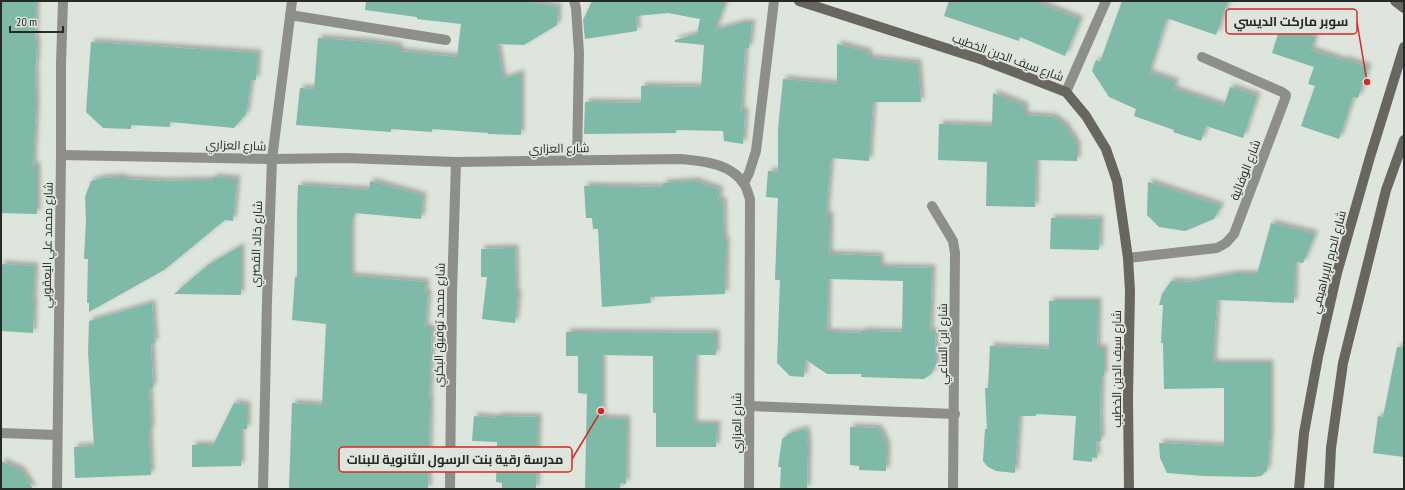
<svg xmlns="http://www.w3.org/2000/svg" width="1405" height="490" viewBox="0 0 1405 490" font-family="'PT Sans Narrow',Cairo,sans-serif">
<defs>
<filter id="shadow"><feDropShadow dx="3.5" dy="-3.5" stdDeviation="2" flood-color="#0004"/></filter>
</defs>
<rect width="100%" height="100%" fill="#dde5dc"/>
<g fill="#7fb9a8" fill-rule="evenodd" filter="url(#shadow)">
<polygon points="1,1 36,1 35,41 37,41 36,65 35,65 36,105 33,166 37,165 37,214 1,213"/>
<polygon points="366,1 522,1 558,7 557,25 524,45 497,44 503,79 521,73 521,135 488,134 488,133 432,129 432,132 391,129 391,132 296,125 300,88 314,89 318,38 370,42 399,46 399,51 457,57 461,24 417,19 417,17 365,10"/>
<polygon points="592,1 726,1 715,30 742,23 752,23 749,48 745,48 741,111 745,111 743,144 724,141 723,131 676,130 676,133 584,134 585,102 641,103 641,86 701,87 704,45 675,42 675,40 697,34 700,19 668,13 636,16 637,31 585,39 583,20"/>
<polygon points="949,1 1035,1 1080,20 1065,56 1020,37 1019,41 944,16"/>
<polygon points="1122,1 1228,1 1216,35 1169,19 1168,20 1166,20 1149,73 1176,82 1173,89 1224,106 1230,87 1257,96 1243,138 1206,126 1201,141 1173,132 1174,130 1134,116 1136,109 1109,97 1092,71 1096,60 1100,62"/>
<polygon points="1281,25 1315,37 1311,50 1344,61 1344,59 1368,67 1358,98 1353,97 1339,139 1301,126 1315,86 1308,84 1314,67 1272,53"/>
<polygon points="91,42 258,53 256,80 251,80 246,114 234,128 170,122 170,127 131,125 131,129 103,128 86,112"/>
<path d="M837,44L868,52L869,58L918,63L921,102H873L869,161L831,158L826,215H830L829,254L880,256V267L932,268L930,332H935L936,364L931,374L924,379L861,377V374H827L805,359L804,377L790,376L777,363L780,280H775L778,198L766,197L768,171L778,172V129L783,79L837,84ZM829,279L903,281L902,332L861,331V333L827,332L828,281Z"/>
<polygon points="993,93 1025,106 1025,115 1053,117 1065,126 1077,145 1077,161 1036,160 1035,207 986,206 987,162 938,160 939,124 992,126"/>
<polygon points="123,177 123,179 162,181 213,180 213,177 237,179 233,221 225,220 164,270 89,312 89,303 87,303 88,259 84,259 86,221 85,197 91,181 103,178"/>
<polygon points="370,181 423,196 421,219 355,213 354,218 351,218 351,276 426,282 425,293 428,293 425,328 432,328 429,399 430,399 428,489 289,489 292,403 322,405 326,324 292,320 295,277 297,277 297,215 298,185 369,190"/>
<polygon points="695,181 720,190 718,200 723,201 724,240 726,240 725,294 650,297 651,303 602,307 598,229 593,229 592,218 586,218 584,186 663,187 663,183"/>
<polygon points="1148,182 1221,206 1214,219 1185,231 1159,227 1147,215"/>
<polygon points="1051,218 1100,219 1099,250 1050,249"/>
<polygon points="1271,223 1315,234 1303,263 1295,262 1294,303 1217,300 1213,363 1270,363 1270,436 1267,470 1261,476 1253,477 1204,476 1167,473 1160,458 1159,443 1224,446 1224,388 1164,389 1163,343 1161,343 1163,305 1159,305 1162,294 1171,281 1189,282 1234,274 1257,274"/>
<polygon points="241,246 241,295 174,294 208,265"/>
<polygon points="515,248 516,294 518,294 515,323 482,319 487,277 481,277 481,249"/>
<polygon points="1,264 35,266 33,301 34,301 33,333 1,331"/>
<polygon points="1049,301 1098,301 1097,348 1104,348 1104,376 1101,376 1100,420 1101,441 1096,441 1097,458 1092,457 1092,462 1073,460 1076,416 1036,414 1036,416 1019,416 1015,473 996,471 988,467 983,461 985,429 987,429 985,388 988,388 990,346 1049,349"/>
<polygon points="152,303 155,343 151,343 153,388 149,388 151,430 149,430 151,475 75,478 74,447 94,446 88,352 89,321"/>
<polygon points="566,332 716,333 716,355 695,355 694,424 717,424 716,447 656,447 656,413 653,413 653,356 602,355 602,418 627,419 626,484 620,483 620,489 585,489 587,394 578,393 578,356 566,356"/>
<polygon points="1397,347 1404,348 1404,457 1373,453 1378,416 1383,417"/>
<polygon points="234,403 247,405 247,429 241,429 241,466 192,467 192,445 213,445"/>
<polygon points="474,416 497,418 497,416 538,417 536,489 502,489 502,483 496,482 497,442 472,441"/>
<polygon points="850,427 877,428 882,434 887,447 886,471 859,470 859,466 850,465"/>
<polygon points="806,429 808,446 807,489 780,489 781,467 778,467 782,439 790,433"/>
<polygon points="1,461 21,470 33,489 1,489"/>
</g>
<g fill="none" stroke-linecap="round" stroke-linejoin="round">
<g stroke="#8e8e8a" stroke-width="10">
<polyline points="574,1 576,8 579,53 577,160"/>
<polyline points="290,15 446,40"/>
<polyline points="1066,92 1106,1"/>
<path d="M61,155L272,159L346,158L456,162L681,159C702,161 731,163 744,184C747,188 748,194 750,199L749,489"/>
<polyline points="744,183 749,173 756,151 774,1"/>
<polyline points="932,206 953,241 955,253 953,489"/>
<polyline points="1128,258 1217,248 1226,243 1234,234 1285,99 1286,95 1282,92 1202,57"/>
<polyline points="749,406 955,414"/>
<polyline points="1,433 57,435"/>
<polyline points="57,489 61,155 61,64 63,1"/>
<polyline points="263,489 267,301 272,159 292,1"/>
<polyline points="450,489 452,294 456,162"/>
</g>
<g stroke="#676760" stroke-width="10">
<polyline points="799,1 983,60 1066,92 1086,116 1106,149 1117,181 1128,258 1130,291 1128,398 1129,489"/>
<polyline points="1395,1 1404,8"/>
<polyline points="1299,489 1304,433 1318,357 1337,273 1370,157 1404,47"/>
<polyline points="1329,489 1331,448 1343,363 1386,190 1404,140"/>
</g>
</g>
<g text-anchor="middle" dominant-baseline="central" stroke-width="3.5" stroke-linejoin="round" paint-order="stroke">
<g font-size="12" fill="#262926" stroke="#dde5dc">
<text transform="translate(1008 57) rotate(20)">شارع سيف الدين الخطيب</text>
<text transform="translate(236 145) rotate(2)">شارع العزاري</text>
<text transform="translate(559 148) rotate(-1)">شارع العزاري</text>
<text transform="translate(1245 170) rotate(-69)">شارع الوفائية</text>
<text transform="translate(256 244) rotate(-88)">شارع خالد القصري</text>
<text transform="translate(47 245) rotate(-89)">شارع محمد علي اليعقوبي</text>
<text transform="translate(1328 262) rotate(-75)">شارع الحرم الإبراهيمي</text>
<text transform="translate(439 325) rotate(-89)">شارع محمد توفيق البكري</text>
<text transform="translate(942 344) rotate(-90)">شارع ابن الساعي</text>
<text transform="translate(1116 369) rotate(-90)">شارع سيف الدين الخطيب</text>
<text transform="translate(736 423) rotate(-90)">شارع العزاري</text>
</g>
</g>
<path fill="none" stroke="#d62828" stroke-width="1.5" d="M1367 82L1357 22M601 411L572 459"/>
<g fill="#d62828" stroke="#dde5dc" stroke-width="1.5">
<circle cx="1367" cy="82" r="4"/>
<circle cx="601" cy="411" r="4"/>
</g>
<g fill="#dde5dc" stroke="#d62828" stroke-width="1.5">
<rect x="1226" y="9" width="131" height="25" rx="4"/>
<rect x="339" y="447" width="233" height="25" rx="4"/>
</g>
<g font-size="13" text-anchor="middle" font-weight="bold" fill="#262926">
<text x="1291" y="26">سوبر ماركت الديسي</text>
<text x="455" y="464">مدرسة رقية بنت الرسول الثانوية للبنات</text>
</g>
<rect width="1405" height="490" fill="none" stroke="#262926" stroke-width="4"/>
<path d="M10 26v6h53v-6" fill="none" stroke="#262926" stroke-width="2"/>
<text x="16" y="26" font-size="12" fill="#262926" stroke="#dde5dc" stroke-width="3" paint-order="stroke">20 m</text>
</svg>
